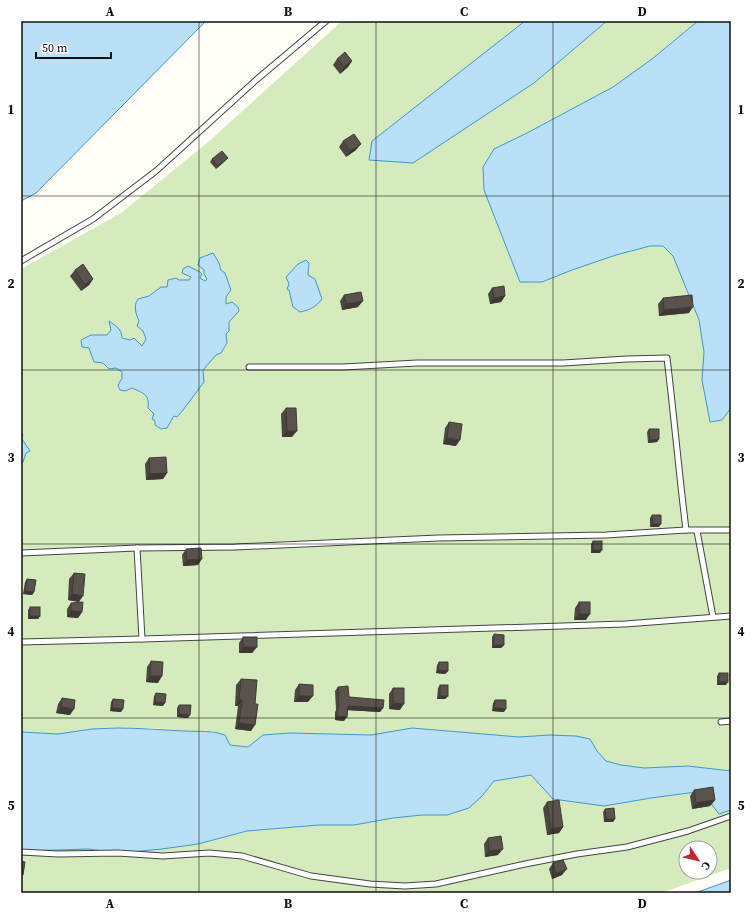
<svg xmlns="http://www.w3.org/2000/svg" width="752" height="914" viewBox="0 0 752 914" font-family="'Source Serif 4',serif">
<rect width="100%" height="100%" fill="#fffdf5"/>
<g fill="#d5ebbd" fill-rule="evenodd">
<polygon points="342,21 698,21 652,59 613,87 527,133 494,149 484,190 520,282 542,282 572,270 616,255 650,246 663,246 673,256 699,320 704,352 702,380 722,420 731,408 731,771 688,766 644,768 621,765 606,761 597,751 590,739 576,736 549,735 519,737 412,728 371,735 290,733 263,735 248,747 230,745 213,731 186,731 152,728 117,728 92,729 58,734 21,732 21,269 121,213 207,143"/>
<path d="M531,775L553,799L604,806L651,798L696,792H710L719,814L731,810V868L661,893H21V851L88,849L119,853L162,849L198,844L247,831L319,825H354L393,818L422,815H447L482,796L494,781ZM686,848H710V872H686Z"/>
</g>
<g fill="#b9e0f7" stroke="#3f96cf">
<polygon points="21,21 206,21 36,193 21,201"/>
<polygon points="525,21 607,21 534,83 413,163 369,160 372,141"/>
<polygon points="698,21 731,21 731,408 722,420 710,422 702,380 704,352 699,320 673,256 663,246 650,246 616,255 572,270 542,282 520,282 484,190 483,167 494,149 527,133 613,87 652,59"/>
<path d="M213,253L219,263L221,270L225,273L231,290L226,297V304L232,302L238,307L239,311L229,322V331L226,334L227,343L221,353L216,355L203,370L204,382L183,410L177,417L174,416L167,428L161,429L155,425V421L152,419L154,414L148,408C150,394 143,393 132,388L125,391L120,390L118,385L122,378V372L116,368L109,369L103,363L94,362L89,348L82,347L81,340L91,335H107L111,330L109,321C116,326 122,329 122,338L130,340L134,338L142,346L146,339L143,331L137,326L139,321C136,315 133,305 138,299L149,296L161,287H167L168,280L176,278L179,280H189L191,277L182,273L183,269L188,266L200,272L202,274L200,278L205,281L207,279L204,274V270L198,265L200,258Z"/>
<path d="M306,260L309,263L308,275L315,279L322,299C316,307 310,310 300,312L293,307L289,290L287,289L289,284L286,277L298,264Z"/>
<polygon points="21,433 23,434 22,439 30,451 26,453 23,462 21,463"/>
<path d="M117,728C140,728 162,730 185,731C201,732 210,730 225,735L230,745L248,747L263,735L290,733L371,735L412,728L519,737L549,735L576,736L590,739L597,751L606,761L621,765L644,768L688,766L731,771V810L719,814L712,805L710,792H696L651,798L604,806L553,799L531,775L494,781L482,796L469,808L447,815H422L393,818L354,825H319L247,831L198,844L162,849L119,853L88,849L21,851V732L58,734L92,729Z"/>
<polygon points="731,880 731,893 695,893"/>
</g>
<g fill="none" stroke-linecap="round" stroke-linejoin="round">
<g stroke="#444" stroke-width="7">
<g id="lane">
<polyline points="21,261 93,219 156,171 256,80 326,21"/>
<path d="M249,367H343L417,363H563L627,359L667,358C674,416 679,473 686,530"/>
<polyline points="697,531 713,617"/>
<polyline points="137,548 142,639"/>
<polyline points="21,553 137,548 235,547 438,538 606,535 686,530 731,530"/>
<polyline points="21,642 142,639 625,624 731,616"/>
<polyline points="721,722 731,721"/>
<polyline points="21,852 58,854 118,853 163,856 209,853 242,856 311,876 370,884 405,886 436,884 525,864 577,854 627,847 688,831 731,816"/>
</g>
</g>
<use href="#lane" stroke="#fff" stroke-width="5"/>
</g>
<g fill="#4d4742">
<polygon points="337,59 352,61 348,67 340,74 333,65"/>
<polygon points="343,141 356,150 346,157 339,147"/>
<polygon points="212,159 225,161 216,169 210,162"/>
<polygon points="75,270 93,279 89,285 81,291 70,276"/>
<polygon points="492,288 505,296 501,302 490,304 488,294"/>
<polygon points="344,295 358,307 342,310 340,301"/>
<polygon points="663,298 689,313 659,316 658,304"/>
<polygon points="286,408 292,437 282,437 281,414"/>
<polygon points="449,422 456,446 443,444 445,428"/>
<polygon points="649,429 659,439 657,442 648,443 647,432"/>
<polygon points="149,458 167,473 163,479 146,480 145,464"/>
<polygon points="652,515 659,527 650,527 650,518"/>
<polygon points="593,541 600,553 591,553 591,544"/>
<polygon points="186,549 198,565 183,566 182,555"/>
<polygon points="74,573 79,602 68,600 69,579"/>
<polygon points="27,579 34,592 32,595 23,594 25,582"/>
<polygon points="579,602 586,620 574,620 575,608"/>
<polygon points="71,603 82,612 78,618 67,617 67,609"/>
<polygon points="30,607 40,616 38,619 28,619 28,610"/>
<polygon points="494,634 504,645 501,648 492,648 492,637"/>
<polygon points="243,637 257,647 252,653 239,653 239,643"/>
<polygon points="151,661 158,683 146,682 147,667"/>
<polygon points="439,662 448,671 445,674 436,673 437,665"/>
<polygon points="719,673 726,685 717,685 717,676"/>
<polygon points="241,679 255,704 251,731 235,729 238,706 235,706 236,685"/>
<polygon points="299,684 308,702 294,702 295,690"/>
<polygon points="440,685 448,696 445,699 437,699 438,688"/>
<polygon points="338,687 349,697 383,708 380,712 347,710 344,721 335,720 335,712 336,710 335,691"/>
<polygon points="393,688 400,710 389,709 389,694"/>
<polygon points="156,693 163,706 153,705 154,696"/>
<polygon points="62,698 70,715 56,713 58,704"/>
<polygon points="113,699 121,712 110,711 111,702"/>
<polygon points="495,700 504,712 492,711 493,703"/>
<polygon points="179,705 188,718 177,717 177,708"/>
<polygon points="694,790 715,800 710,806 692,809 690,796"/>
<polygon points="547,802 563,827 559,833 547,835 543,808"/>
<polygon points="605,809 615,819 613,822 604,822 603,812"/>
<polygon points="488,838 498,855 485,857 484,844"/>
<polygon points="553,863 562,875 552,879 549,869"/>
</g>
<g fill="#3f3936">
<polygon points="352,61 348,67 340,74 344,67"/>
<polygon points="361,144 356,150 346,157 350,151"/>
<polygon points="228,158 225,161 216,169 218,166"/>
<polygon points="93,279 89,285 81,291 85,285"/>
<polygon points="505,296 501,302 490,304 494,298"/>
<polygon points="363,301 358,307 342,310 346,304"/>
<polygon points="693,307 689,313 659,316 664,310"/>
<polygon points="287,431 297,431 292,437 282,437"/>
<polygon points="447,438 460,440 456,446 443,444"/>
<polygon points="659,439 657,442 648,443 650,440"/>
<polygon points="167,473 163,479 146,480 150,474"/>
<polygon points="653,524 661,524 659,527 650,527"/>
<polygon points="593,550 602,550 600,553 591,553"/>
<polygon points="202,559 198,565 183,566 187,560"/>
<polygon points="25,591 34,592 32,595 23,594"/>
<polygon points="72,594 83,596 79,602 68,600"/>
<polygon points="71,611 82,612 78,618 67,617"/>
<polygon points="579,614 590,614 586,620 574,620"/>
<polygon points="30,616 40,616 38,619 28,619"/>
<polygon points="494,645 504,645 501,648 492,648"/>
<polygon points="243,647 257,647 252,653 239,653"/>
<polygon points="438,670 448,671 445,674 436,673"/>
<polygon points="150,676 162,676 158,683 146,682"/>
<polygon points="719,682 728,682 726,685 717,685"/>
<polygon points="299,696 313,696 308,702 294,702"/>
<polygon points="440,696 448,696 445,699 437,699"/>
<polygon points="239,700 242,700 238,706 235,706"/>
<polygon points="155,702 165,703 163,706 153,705"/>
<polygon points="393,703 404,704 400,710 389,709"/>
<polygon points="348,706 383,708 380,712 345,710"/>
<polygon points="61,707 74,709 70,715 56,713"/>
<polygon points="112,708 123,709 121,712 110,711"/>
<polygon points="494,708 506,709 504,712 492,711"/>
<polygon points="179,714 190,715 188,718 177,717"/>
<polygon points="337,716 347,717 344,721 335,720"/>
<polygon points="239,723 255,725 251,731 235,729"/>
<polygon points="715,800 710,806 692,809 696,803"/>
<polygon points="606,819 615,819 613,822 604,822"/>
<polygon points="563,827 559,833 547,835 551,829"/>
<polygon points="503,849 498,855 485,857 489,851"/>
<polygon points="567,869 562,875 552,879 556,873"/>
</g>
<g fill="#5a524d" stroke="#3f3936">
<polygon points="345,52 352,61 344,67 337,59"/>
<polygon points="354,134 361,144 350,151 343,141"/>
<polygon points="222,151 228,158 218,166 212,159"/>
<polygon points="83,264 93,279 85,285 75,270"/>
<polygon points="504,286 505,296 494,298 492,288"/>
<polygon points="361,292 363,301 346,304 344,295"/>
<polygon points="692,295 693,307 664,310 663,298"/>
<polygon points="286,408 296,408 297,431 287,431"/>
<polygon points="449,422 462,424 460,440 447,438"/>
<polygon points="649,429 659,429 659,439 650,440"/>
<polygon points="166,457 167,473 150,474 149,458"/>
<polygon points="652,515 661,515 661,524 653,524"/>
<rect x="593" y="541" width="9" height="9"/>
<polygon points="201,548 202,559 187,560 186,549"/>
<polygon points="74,573 85,574 83,596 72,594"/>
<polygon points="27,579 36,580 34,592 25,591"/>
<polygon points="83,602 82,612 71,611 71,603"/>
<rect x="579" y="602" width="11" height="12"/>
<rect x="30" y="607" width="10" height="9"/>
<polygon points="494,634 504,635 504,645 494,645"/>
<rect x="243" y="637" width="14" height="10"/>
<polygon points="151,661 163,662 162,676 150,676"/>
<polygon points="439,662 448,662 448,671 438,670"/>
<rect x="719" y="673" width="9" height="9"/>
<polygon points="241,679 257,680 255,704 258,704 255,725 239,723 242,700 239,700"/>
<polygon points="299,684 313,685 313,696 299,696"/>
<rect x="440" y="685" width="8" height="11"/>
<polygon points="348,686 349,697 384,700 383,708 348,706 347,717 337,716 338,708 339,708 338,687"/>
<polygon points="393,688 404,688 404,704 393,703"/>
<polygon points="156,693 166,694 165,703 155,702"/>
<polygon points="62,698 75,700 74,709 61,707"/>
<polygon points="113,699 124,700 123,709 112,708"/>
<polygon points="495,700 506,700 506,709 494,708"/>
<polygon points="179,705 191,705 190,715 179,714"/>
<polygon points="713,787 715,800 696,803 694,790"/>
<polygon points="559,800 563,827 551,829 547,802"/>
<polygon points="614,808 615,819 606,819 605,809"/>
<polygon points="501,836 503,849 489,851 488,838"/>
<polygon points="563,860 567,869 556,873 553,863"/>
<polygon points="21,861 25,862 23,875 21,874"/>
</g>
<path fill="none" stroke="#111" stroke-width="1" stroke-opacity="0.55" d="M199,21V893M376,21V893M553,21V893M21,196H731M21,370H731M21,544H731M21,718H731"/>
<rect width="752" height="914" fill="none" stroke="#ffffff" stroke-width="44"/>
<g transform="translate(698 860) rotate(125)"><circle r="19" fill="#ffffff" stroke="#a0a0a0"/>
<path d="M0-3L7 15L0 10L-7 15Z" fill="#c4262e"/>
<text y="-6" font-size="11" font-weight="bold" text-anchor="middle" fill="#111111">С</text>
</g>
<path d="M36 52v6h75v-6" fill="none" stroke="#111111" stroke-width="2"/>
<text x="42" y="52" font-size="12" fill="#111111" stroke="#ffffff" stroke-width="3" paint-order="stroke">50 m</text>
<rect x="22" y="22" width="708" height="870" fill="none" stroke="#111" stroke-width="1.5"/>
<g font-size="13" text-anchor="middle" font-weight="bold" fill="#111">
<text x="110" y="16">A</text>
<text x="288" y="16">B</text>
<text x="464" y="16">C</text>
<text x="642" y="16">D</text>
<text x="11" y="114">1</text>
<text x="741" y="114">1</text>
<text x="11" y="288">2</text>
<text x="741" y="288">2</text>
<text x="11" y="462">3</text>
<text x="741" y="462">3</text>
<text x="11" y="636">4</text>
<text x="741" y="636">4</text>
<text x="11" y="810">5</text>
<text x="741" y="810">5</text>
<text x="110" y="908">A</text>
<text x="288" y="908">B</text>
<text x="464" y="908">C</text>
<text x="642" y="908">D</text>
</g>
</svg>
